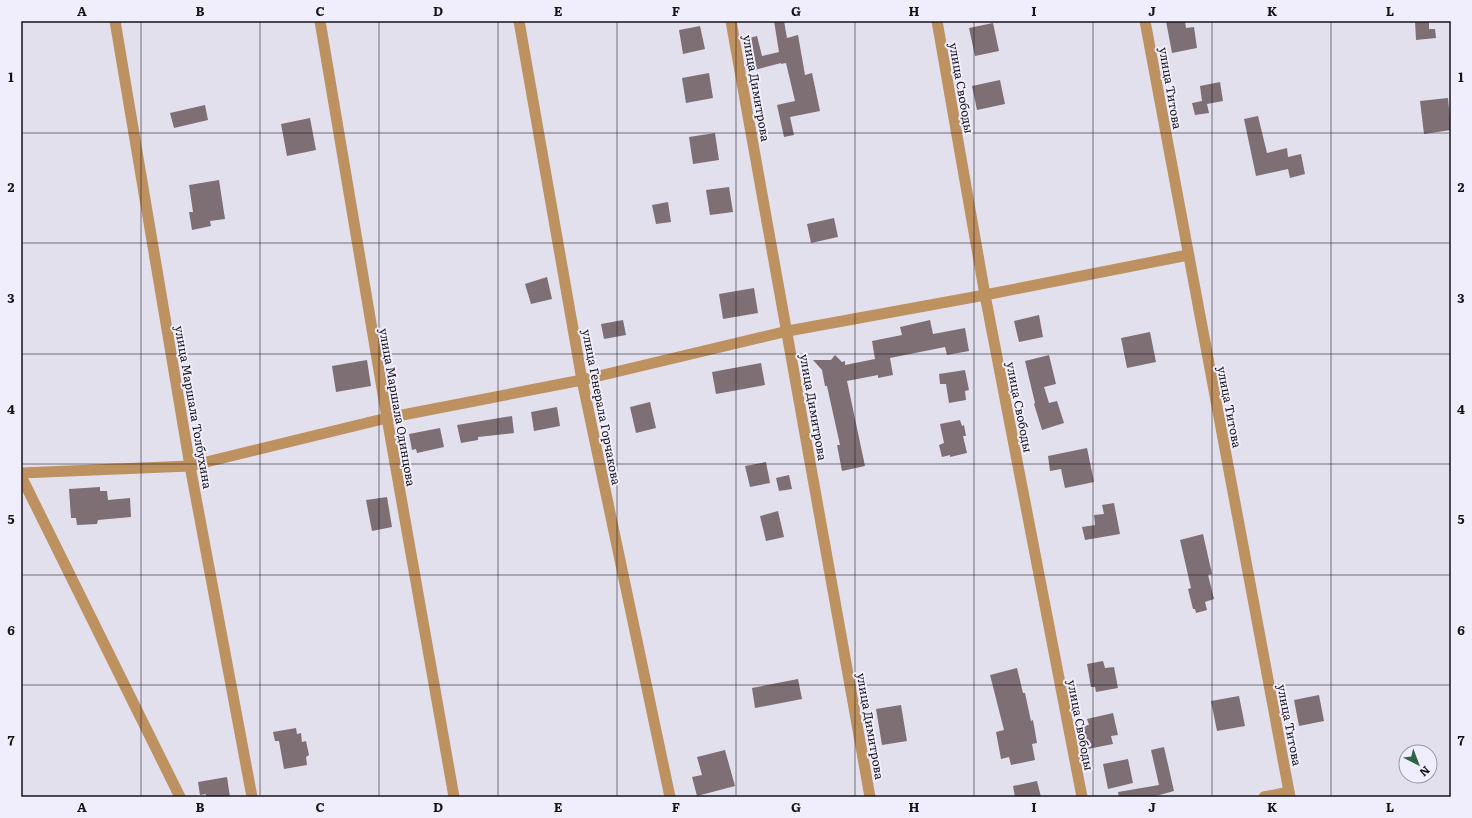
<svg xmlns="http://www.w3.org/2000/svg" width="1472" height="818" viewBox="0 0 1472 818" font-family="Literata,serif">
<rect width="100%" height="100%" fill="#e3e0ee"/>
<g fill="#7e6f74">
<polygon points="774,21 784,21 787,38 798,35 805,75 812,73 820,111 790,117 794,135 784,137 777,105 795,101 786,63 781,64 781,63 754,70 746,39 757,36 762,56 779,52"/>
<polygon points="1166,21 1185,21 1186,28 1194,27 1197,48 1172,53"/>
<polygon points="1415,21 1429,21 1429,29 1435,29 1436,38 1416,40"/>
<polygon points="993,23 999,51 975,56 969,28"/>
<polygon points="700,26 705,49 683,54 679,30"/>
<polygon points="709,73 713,98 686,103 682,78"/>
<polygon points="1000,80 1005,104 977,110 972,86"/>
<polygon points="1220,82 1223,101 1207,104 1209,113 1195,115 1192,103 1202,101 1200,86"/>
<polygon points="1448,98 1451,130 1424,134 1420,101"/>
<polygon points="205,105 208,120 174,128 170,113"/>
<polygon points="1258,116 1267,153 1287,148 1288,157 1301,154 1305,174 1290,178 1288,169 1256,176 1244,119"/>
<polygon points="310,118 316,150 287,156 281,124"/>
<polygon points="715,133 719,160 693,164 689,137"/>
<polygon points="219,180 225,219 210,221 211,226 192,230 189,212 193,212 189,185"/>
<polygon points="729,187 733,212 710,215 706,190"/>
<polygon points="668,202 671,222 656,224 652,205"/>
<polygon points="834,218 838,237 811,243 807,224"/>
<polygon points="547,277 552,299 531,304 525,284"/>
<polygon points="754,288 758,313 723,319 719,294"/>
<polygon points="1039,315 1043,337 1019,342 1014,321"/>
<polygon points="623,320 626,335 604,339 601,324"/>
<polygon points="930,320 933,334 965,328 969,351 947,355 945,347 890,358 893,375 878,378 878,375 847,381 865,466 842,471 837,445 840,445 827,386 825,386 822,370 813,360 831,360 835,355 842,362 845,361 845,365 875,359 872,341 902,335 900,327"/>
<polygon points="1150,332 1156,362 1127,368 1121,338"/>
<polygon points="1049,355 1056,384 1044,387 1049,403 1057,401 1064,423 1042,430 1034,404 1035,403 1025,361"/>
<polygon points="367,360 371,386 336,392 332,366"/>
<polygon points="761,363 765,385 716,394 712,372"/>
<polygon points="965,370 969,390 965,391 966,400 949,403 946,384 940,384 939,374"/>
<polygon points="650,402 656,428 636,433 630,407"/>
<polygon points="557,407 560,426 534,431 531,412"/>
<polygon points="512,416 514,433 478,437 478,440 461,443 457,425"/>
<polygon points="960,420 962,426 964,425 966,436 963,436 967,453 950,457 950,455 942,457 939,445 944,443 940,424"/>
<polygon points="440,428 444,447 417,453 416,449 412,450 409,434"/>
<polygon points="1087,448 1094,482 1065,488 1061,469 1050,471 1048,456"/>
<polygon points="766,462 770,483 750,487 745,466"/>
<polygon points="789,475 792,489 779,491 776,478"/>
<polygon points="100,487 100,491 107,491 108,500 130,498 131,517 98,520 97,524 77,525 76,518 71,518 69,489"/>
<polygon points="387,497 392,527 372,531 366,500"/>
<polygon points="1114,503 1120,534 1085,540 1082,527 1095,525 1094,515 1104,514 1102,505"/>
<polygon points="778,511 784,537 766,541 760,516"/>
<polygon points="1203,534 1212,574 1208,575 1214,599 1205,602 1207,610 1196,613 1195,609 1193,609 1188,589 1191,588 1180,540"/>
<polygon points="1103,661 1105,668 1114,667 1118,688 1096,692 1095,687 1091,687 1087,664"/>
<polygon points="1017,668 1023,693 1025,693 1031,721 1033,720 1037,743 1032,744 1035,760 1011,765 1009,757 1001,759 996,732 1004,730 990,675"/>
<polygon points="798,679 802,699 755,708 752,688"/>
<polygon points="1319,695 1324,721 1299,726 1294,700"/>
<polygon points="1239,696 1245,726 1217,731 1211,701"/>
<polygon points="901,705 907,741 882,745 876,709"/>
<polygon points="1113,713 1118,735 1111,736 1113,744 1088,749 1083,726 1089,725 1087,719"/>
<polygon points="296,728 297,734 301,733 302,742 306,741 309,755 306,757 307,765 284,769 279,741 275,741 273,732"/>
<polygon points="1164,747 1174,791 1156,796 1156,797 1119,797 1118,792 1159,785 1151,750"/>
<polygon points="725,750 735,786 697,796 692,777 702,775 697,757"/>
<polygon points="1128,759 1133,783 1108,789 1103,764"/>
<polygon points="227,777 230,797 206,797 206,794 200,795 198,782"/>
<polygon points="1037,781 1041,797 1015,797 1013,786"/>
</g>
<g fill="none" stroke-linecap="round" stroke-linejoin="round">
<g stroke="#be9161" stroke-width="11">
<polyline points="115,21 190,466 252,797"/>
<polyline points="320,21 387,418 454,797"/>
<polyline points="519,21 582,380 670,797"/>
<polyline points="731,21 870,797"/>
<polyline points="937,21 985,295 1082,797"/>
<polyline points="1145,21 1290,797"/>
<polyline points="21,473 190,466 387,418 582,380 788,331 985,295 1188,255"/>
<polyline points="21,476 180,797"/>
<polyline points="1264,797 1289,792"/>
</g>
</g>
<path fill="none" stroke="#151319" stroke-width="1" stroke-opacity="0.55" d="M141,21V797M260,21V797M379,21V797M498,21V797M617,21V797M736,21V797M855,21V797M974,21V797M1093,21V797M1212,21V797M1331,21V797M21,133H1451M21,243H1451M21,354H1451M21,464H1451M21,575H1451M21,685H1451"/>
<g text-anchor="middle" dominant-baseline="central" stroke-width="4" stroke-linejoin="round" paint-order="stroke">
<g font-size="12" fill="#151319" stroke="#f0edfc">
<text transform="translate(757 88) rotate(80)">улица Димитрова</text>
<text transform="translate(962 88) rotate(80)">улица Свободы</text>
<text transform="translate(1171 88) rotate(80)">улица Титова</text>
<text transform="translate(194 407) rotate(80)">улица Маршала Толбухина</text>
<text transform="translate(398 407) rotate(80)">улица Маршала Одинцова</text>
<text transform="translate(602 407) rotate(79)">улица Генерала Горчакова</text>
<text transform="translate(814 407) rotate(80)">улица Димитрова</text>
<text transform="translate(1020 407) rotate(79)">улица Свободы</text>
<text transform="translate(1230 407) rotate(79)">улица Титова</text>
<text transform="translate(1081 725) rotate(79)">улица Свободы</text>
<text transform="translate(1290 725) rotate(79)">улица Титова</text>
<text transform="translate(871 726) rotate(80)">улица Димитрова</text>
</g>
</g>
<rect width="1472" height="818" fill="none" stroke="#f0edfc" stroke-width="44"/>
<g transform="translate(1418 764) rotate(138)"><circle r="19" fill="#f0edfc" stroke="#9896a1"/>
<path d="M0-3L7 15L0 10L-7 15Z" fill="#2f6348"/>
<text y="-6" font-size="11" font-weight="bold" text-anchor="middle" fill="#151319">N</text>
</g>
<rect x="22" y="22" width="1428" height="774" fill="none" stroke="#151319" stroke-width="1.5"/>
<g font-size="13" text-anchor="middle" font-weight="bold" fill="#151319">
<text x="82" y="16">A</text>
<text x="200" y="16">B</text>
<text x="320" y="16">C</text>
<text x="438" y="16">D</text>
<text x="558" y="16">E</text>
<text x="676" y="16">F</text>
<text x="796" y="16">G</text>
<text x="914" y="16">H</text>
<text x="1034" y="16">I</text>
<text x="1152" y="16">J</text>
<text x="1272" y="16">K</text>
<text x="1390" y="16">L</text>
<text x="11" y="82">1</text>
<text x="1461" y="82">1</text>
<text x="11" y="192">2</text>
<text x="1461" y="192">2</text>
<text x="11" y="303">3</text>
<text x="1461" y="303">3</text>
<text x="11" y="414">4</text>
<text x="1461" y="414">4</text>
<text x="11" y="524">5</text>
<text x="1461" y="524">5</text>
<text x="11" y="635">6</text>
<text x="1461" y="635">6</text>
<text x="11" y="745">7</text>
<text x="1461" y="745">7</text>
<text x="82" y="812">A</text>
<text x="200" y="812">B</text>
<text x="320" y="812">C</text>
<text x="438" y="812">D</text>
<text x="558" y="812">E</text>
<text x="676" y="812">F</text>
<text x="796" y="812">G</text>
<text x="914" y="812">H</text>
<text x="1034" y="812">I</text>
<text x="1152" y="812">J</text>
<text x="1272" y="812">K</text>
<text x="1390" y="812">L</text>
</g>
</svg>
